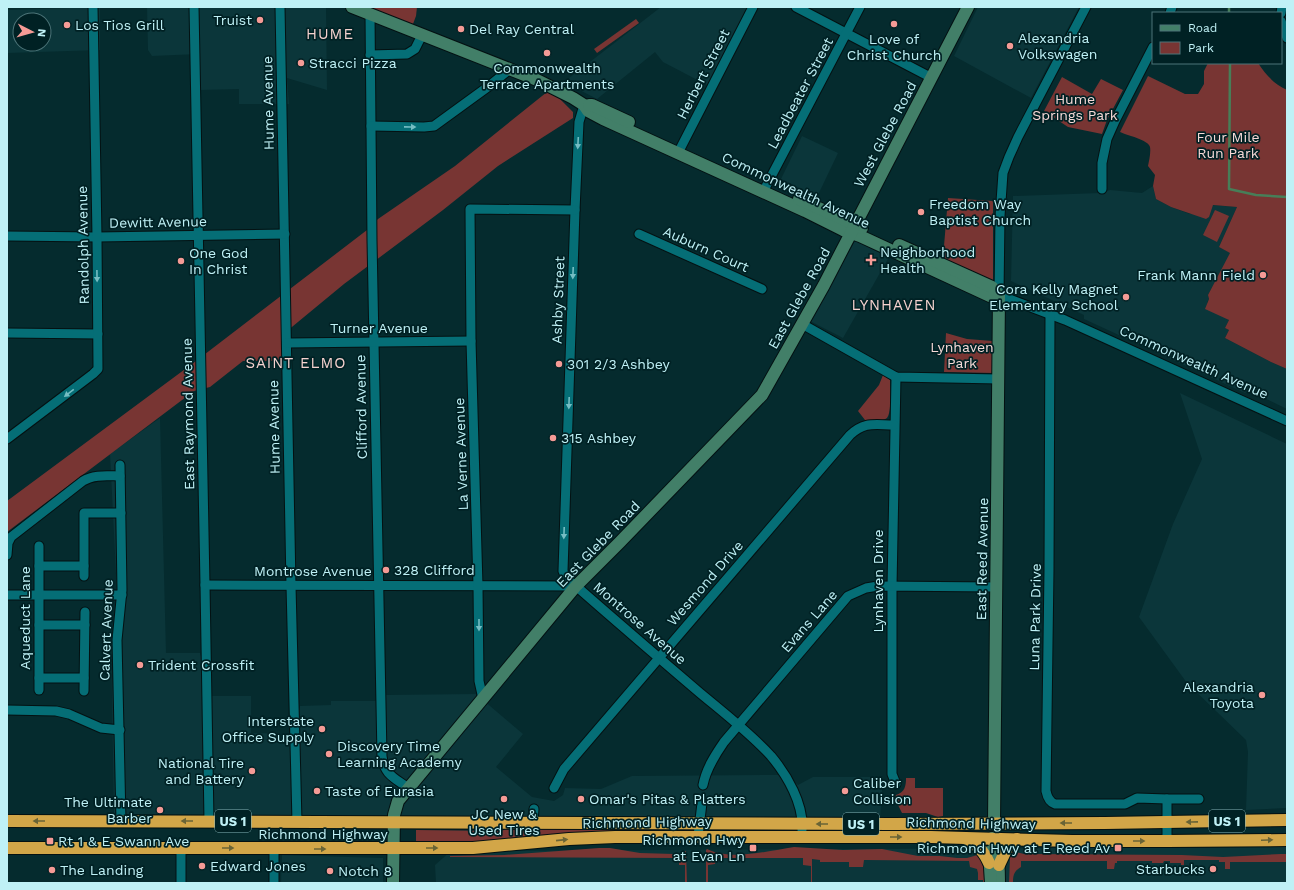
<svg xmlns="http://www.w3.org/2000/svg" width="1294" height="890" viewBox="0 0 1294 890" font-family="'Work Sans',sans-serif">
<rect width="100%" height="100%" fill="#052b2e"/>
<g fill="#0b363a" fill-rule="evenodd">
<path d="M100,7V50L7,53V10ZM20,20H44V44H20Z"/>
<polygon points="147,7 326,7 327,90 287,78 289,104 239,104 239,89 200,90 199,54 152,56 148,50"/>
<polygon points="661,7 749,7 709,86 663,62 655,52 597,99 564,82"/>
<polygon points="978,7 1079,7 1031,98 954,56"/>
<polygon points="802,136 838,153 817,197 781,179"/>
<polygon points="1153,186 1156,199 1171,207 1190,214 1213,205 1237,207 1219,247 1231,253 1208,295 1209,299 1207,303 1229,320 1225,328 1229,330 1225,338 1271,362 1287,369 1287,409 1248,390 1245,393 1084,319 1084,315 1011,281 1013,196 1100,193 1110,190 1142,193"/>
<polygon points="855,241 889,257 843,338 810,321"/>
<polygon points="1180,393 1287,444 1287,808 1246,810 1248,752 1246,740 1187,683 1139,617 1173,524 1202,459"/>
<polygon points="160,418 166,653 200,653 212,696 251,696 251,733 291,734 300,706 331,705 331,701 375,701 386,695 476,694 523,734 496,767 532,797 554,801 563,795 565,788 601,789 632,776 779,775 791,779 798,785 813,777 883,777 880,819 303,819 217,815 114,814 111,640 116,598 116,574 110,454"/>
<polygon points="1287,847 1287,883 436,883 435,865 451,851"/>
<polygon points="282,855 383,858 383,883 281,883"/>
</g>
<g fill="#783533">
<polygon points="367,7 417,7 416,16 413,24"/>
<polygon points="636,19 639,23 597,53 594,49"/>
<path d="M1208,63H1258C1266,75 1274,84 1287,90V369L1271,362L1225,338L1229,330L1225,328L1229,320L1205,309L1209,299L1208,295L1230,253L1219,247L1237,207L1213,205L1209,217L1206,219L1171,207L1156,199L1153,186L1155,175L1148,166C1149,161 1151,153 1150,147C1149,140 1126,135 1120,132L1148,76L1185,94H1198L1204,84V71Z"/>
<polygon points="1062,77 1092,94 1101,79 1123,90 1107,120 1102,134 1068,127 1044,111"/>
<polygon points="547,92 560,99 573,112 573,118 498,166 443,210 344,284 281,336 282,361 243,361 210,387 194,391 7,532 7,501 196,361 367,230 378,219 455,166"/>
<polygon points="948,198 993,201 993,281 943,258"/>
<polygon points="1215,210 1229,216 1217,242 1203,235"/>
<polygon points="946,333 967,339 993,341 994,373 944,372"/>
<path d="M883,375L890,380C890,388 892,413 887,418C882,422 871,420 865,420L858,411L879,385Z"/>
<path d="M906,778H915V788H943V816L938,817L926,813H902L895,799L896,795C905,792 906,786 906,778Z"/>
<polygon points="511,827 644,828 610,832 503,842 416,844 416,830 501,831"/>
<path d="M794,847L843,850L882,849L918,856H940L957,858H967L981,854L984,861L986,883H983V880H978V873L977,869L970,867L969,861L864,860L863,867H849V862H820V860L812,859V883H811V866L803,865V858H716L715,864L708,865V883H706V850L707,849C732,861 767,851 794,847Z"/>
<polygon points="599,848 610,848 640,853 674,854 681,853 686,851 687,883 685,883 685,865 679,865 679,858 450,857 450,856 504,855"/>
<path d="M1012,851L1024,854L1182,855L1223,857L1281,854H1287V862H1230V869H1225V862H1219V860H1184V865H1181V863H1170V861H1164L1163,863H1152V861H1117V863H1115L1114,869H1107V861H1021V867C1014,871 1013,875 1013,883H1009L1010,857Z"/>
</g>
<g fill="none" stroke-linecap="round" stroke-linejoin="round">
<g stroke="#477e58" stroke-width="2.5">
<polyline points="1229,7 1229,13"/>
<polyline points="1230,63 1229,189 1256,195 1287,197"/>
</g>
<g stroke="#041112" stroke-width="11">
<g id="street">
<polyline points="194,7 205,585 209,821"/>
<polyline points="280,7 291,586 297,822"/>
<polyline points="796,7 932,78"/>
<polyline points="1086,7 1018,137 1009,157 1003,173 1000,216 999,295 1065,320 1287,421"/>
<polyline points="1170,13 1172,7"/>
<polyline points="1281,13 1282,7"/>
<path d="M370,14L372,240L382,756C384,775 395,778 408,788"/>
<polyline points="1281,21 1287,38"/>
<polyline points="370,55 407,54 415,49 422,35"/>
<polyline points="371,126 424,127 434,126 489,86 510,69"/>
<polyline points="678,153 753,7"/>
<polyline points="1102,189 1102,163 1107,139 1115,121 1153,47"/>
<polyline points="763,192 860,7"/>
<polyline points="639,234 762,289"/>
<polyline points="7,236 97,237 285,234"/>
<path d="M1050,314L1049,569L1046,791C1047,796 1049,802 1055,804H1125L1137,798L1167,799"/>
<polyline points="802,324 896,377 999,379"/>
<polyline points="7,333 98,334"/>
<polyline points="287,343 471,341"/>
<polyline points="7,439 93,374 98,369 97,237 93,7"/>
<polyline points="120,465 122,590 117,640 121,821"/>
<path d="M7,555L8,543L11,537L83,481C94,474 108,476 120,476"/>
<polyline points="39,566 84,566"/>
<polyline points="84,576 84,513 121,513"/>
<path d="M205,585L576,586C617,622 659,658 700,693C724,713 750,733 771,756C787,775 804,804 802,830"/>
<polyline points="576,586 566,578 563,571 575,210 579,122 584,105"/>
<polyline points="7,595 122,595"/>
<polyline points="39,625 85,625"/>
<polyline points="39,678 84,678"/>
<polyline points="39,690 39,546"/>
<polyline points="84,691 85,612"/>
<polyline points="483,699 479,681 478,586 471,341 470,209 575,210"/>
<polyline points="7,710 56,711 69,714 101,728 120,730"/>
<polyline points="896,784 892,774 892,587 896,377"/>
<path d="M703,785C706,769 715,755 724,742L848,596L866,588L878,586L996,587"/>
<path d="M554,788L564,769L850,435C865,421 875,425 894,425"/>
<polyline points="533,822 534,809"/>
<polyline points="698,836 702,803"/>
<polyline points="1167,841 1167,799 1199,799"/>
<polyline points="181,883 181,848"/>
<polyline points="274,883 274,849"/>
</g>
</g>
<g stroke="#041112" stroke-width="14">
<g id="secondary">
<polyline points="352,7 537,80 573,98 584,105 588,111 603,119 805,211 843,230 860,236 992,297 999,295"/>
<polyline points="589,105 592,105 629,122"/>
<polyline points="799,199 862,228"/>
<polyline points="899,245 992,287 999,295"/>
<polyline points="994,823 999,295"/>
<path d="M992,838C993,842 995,844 996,847C999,859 999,871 999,883"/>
<polyline points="989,852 991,883"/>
<polyline points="393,883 394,815 398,801 576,586 620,542 762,395 824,285 968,7"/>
</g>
</g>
<g stroke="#041112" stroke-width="14">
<g id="highway">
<polyline points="7,821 891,824 1105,823 1287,820"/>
<path d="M965,838C977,846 983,849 989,863"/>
<polyline points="7,848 473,848 569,839 615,837 931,837 1072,841 1167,841 1287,840"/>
<polyline points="999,865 1008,846 1017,839"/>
</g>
</g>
<use href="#street" stroke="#056e76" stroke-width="9"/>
<use href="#secondary" stroke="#427f68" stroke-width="12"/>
<use href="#highway" stroke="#d2a648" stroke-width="12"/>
</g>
<defs><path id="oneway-solid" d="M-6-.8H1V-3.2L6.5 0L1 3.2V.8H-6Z"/></defs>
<g fill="#75bdc3">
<use href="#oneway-solid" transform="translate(410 127) rotate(1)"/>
<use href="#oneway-solid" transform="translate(578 143) rotate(93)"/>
<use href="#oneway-solid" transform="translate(573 273) rotate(92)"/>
<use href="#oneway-solid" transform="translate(97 276) rotate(89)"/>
<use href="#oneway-solid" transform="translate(69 393) rotate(143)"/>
<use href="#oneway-solid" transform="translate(569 403) rotate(92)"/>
<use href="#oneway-solid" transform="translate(564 533) rotate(92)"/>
<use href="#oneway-solid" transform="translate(479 625) rotate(90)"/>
</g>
<g fill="#696436">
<use href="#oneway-solid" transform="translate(39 821) rotate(180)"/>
<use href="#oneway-solid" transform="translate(187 821) rotate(-180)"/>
<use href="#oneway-solid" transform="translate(1192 822) rotate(179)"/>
<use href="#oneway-solid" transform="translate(1066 823) rotate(180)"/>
<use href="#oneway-solid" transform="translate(822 824) rotate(-180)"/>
<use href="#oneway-solid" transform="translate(896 837)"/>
<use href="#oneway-solid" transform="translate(562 840) rotate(-6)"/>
<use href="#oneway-solid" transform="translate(1267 840) rotate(-2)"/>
<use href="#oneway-solid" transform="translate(1139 841)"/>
<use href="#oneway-solid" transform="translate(228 848)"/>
<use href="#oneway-solid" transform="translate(432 848)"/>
<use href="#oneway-solid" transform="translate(320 849)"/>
</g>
<g fill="#f59b96" stroke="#002124" stroke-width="1.5">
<circle cx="260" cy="20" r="4"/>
<circle cx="894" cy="24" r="4"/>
<circle cx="67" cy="25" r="4"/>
<circle cx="461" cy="29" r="4"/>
<circle cx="1010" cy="46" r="4"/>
<circle cx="547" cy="53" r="4"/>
<circle cx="301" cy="63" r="4"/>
<circle cx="921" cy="212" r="4"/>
<path d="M869 254h4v4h4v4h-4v4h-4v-4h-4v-4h4z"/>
<circle cx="181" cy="261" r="4"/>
<circle cx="1263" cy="275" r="4"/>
<circle cx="1126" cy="297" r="4"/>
<circle cx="559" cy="364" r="4"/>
<circle cx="553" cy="438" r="4"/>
<circle cx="386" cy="570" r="4"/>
<circle cx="140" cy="665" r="4"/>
<circle cx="1262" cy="695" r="4"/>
<circle cx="322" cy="729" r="4"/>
<circle cx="329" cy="754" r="4"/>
<circle cx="252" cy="771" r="4"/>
<circle cx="317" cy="791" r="4"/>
<circle cx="845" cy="791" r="4"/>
<circle cx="504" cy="799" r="4"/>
<circle cx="581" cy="799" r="4"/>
<circle cx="160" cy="810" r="4"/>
<rect x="46" y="837" width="8" height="8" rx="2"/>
<rect x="749" y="844" width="8" height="8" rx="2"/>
<rect x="1114" y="844" width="8" height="8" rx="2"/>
<circle cx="202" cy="866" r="4"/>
<circle cx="1213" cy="869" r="4"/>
<circle cx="52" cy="870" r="4"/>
<circle cx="330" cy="871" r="4"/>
</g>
<g text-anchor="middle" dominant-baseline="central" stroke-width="3.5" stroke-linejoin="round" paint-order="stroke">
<g fill="#002124" stroke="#86b3b7" stroke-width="1">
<rect x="215" y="810" width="36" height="22" rx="3"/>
<rect x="1209" y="810" width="36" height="22" rx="3"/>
<rect x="843" y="813" width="36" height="22" rx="3"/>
</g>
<g font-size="13" font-weight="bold" fill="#bff1f6">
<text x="233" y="821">US 1</text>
<text x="1227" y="821">US 1</text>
<text x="861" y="824">US 1</text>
</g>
<g font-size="14" fill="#bff1f6" stroke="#002124" text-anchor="start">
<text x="252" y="20" text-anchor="end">Truist</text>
<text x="75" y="25">Los Tios Grill</text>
<text x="469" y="29">Del Ray Central</text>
<text x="1018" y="38">Alexandria<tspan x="1018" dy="16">Volkswagen</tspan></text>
<text x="894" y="39" text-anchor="middle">Love of<tspan x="894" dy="16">Christ Church</tspan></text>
<text x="309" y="63">Stracci Pizza</text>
<text x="547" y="68" text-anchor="middle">Commonwealth<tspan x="547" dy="16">Terrace Apartments</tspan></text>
<text x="929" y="204">Freedom Way<tspan x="929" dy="16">Baptist Church</tspan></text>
<text x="880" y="252">Neighborhood<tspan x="880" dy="16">Health</tspan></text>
<text x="189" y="253">One God<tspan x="189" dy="16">In Christ</tspan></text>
<text x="1255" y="275" text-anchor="end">Frank Mann Field</text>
<text x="1118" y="289" text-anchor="end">Cora Kelly Magnet<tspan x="1118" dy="16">Elementary School</tspan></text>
<text x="567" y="364">301 2/3 Ashbey</text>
<text x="561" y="438">315 Ashbey</text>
<text x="394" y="570">328 Clifford</text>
<text x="148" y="665">Trident Crossfit</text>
<text x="1254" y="687" text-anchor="end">Alexandria<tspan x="1254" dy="16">Toyota</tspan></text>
<text x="314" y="721" text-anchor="end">Interstate<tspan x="314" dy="16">Office Supply</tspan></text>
<text x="337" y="746">Discovery Time<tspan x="337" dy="16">Learning Academy</tspan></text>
<text x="244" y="763" text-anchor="end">National Tire<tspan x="244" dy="16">and Battery</tspan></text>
<text x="853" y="783">Caliber<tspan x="853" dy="16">Collision</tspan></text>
<text x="325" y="791">Taste of Eurasia</text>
<text x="589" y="799">Omar's Pitas &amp; Platters</text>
<text x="152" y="802" text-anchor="end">The Ultimate<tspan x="152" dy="16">Barber</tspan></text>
<text x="504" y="814" text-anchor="middle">JC New &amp;<tspan x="504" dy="16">Used Tires</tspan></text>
<text x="745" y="840" text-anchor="end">Richmond Hwy<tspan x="745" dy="16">at Evan Ln</tspan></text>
<text x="58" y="841">Rt 1 &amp; E Swann Ave</text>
<text x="1110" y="848" text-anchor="end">Richmond Hwy at E Reed Av</text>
<text x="210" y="866">Edward Jones</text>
<text x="1205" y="869" text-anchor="end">Starbucks</text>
<text x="60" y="870">The Landing</text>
<text x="338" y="871">Notch 8</text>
</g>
<g font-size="14" fill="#bff1f6" stroke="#002124">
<text transform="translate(703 74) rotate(-63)">Herbert Street</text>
<text transform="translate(800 93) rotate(-62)">Leadbeater Street</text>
<text transform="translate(268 103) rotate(-91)">Hume Avenue</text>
<text transform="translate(885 134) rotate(-62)">West Glebe Road</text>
<text transform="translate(796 190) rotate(25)">Commonwealth Avenue</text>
<text transform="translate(158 222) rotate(-1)">Dewitt Avenue</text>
<text transform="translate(83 245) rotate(-91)">Randolph Avenue</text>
<text transform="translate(706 249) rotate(24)">Auburn Court</text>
<text transform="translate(799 298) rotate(-61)">East Glebe Road</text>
<text transform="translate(558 300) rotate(-88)">Ashby Street</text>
<text x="379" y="328">Turner Avenue</text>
<text transform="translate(1194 362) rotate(24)">Commonwealth Avenue</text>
<text transform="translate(361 407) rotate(-91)">Clifford Avenue</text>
<text transform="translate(188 414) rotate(-91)">East Raymond Avenue</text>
<text transform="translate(274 427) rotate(-91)">Hume Avenue</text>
<text transform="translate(461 454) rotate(-92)">La Verne Avenue</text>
<text transform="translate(598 544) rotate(-46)">East Glebe Road</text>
<text transform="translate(982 559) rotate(-89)">East Reed Avenue</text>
<text x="313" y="571">Montrose Avenue</text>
<text transform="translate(878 581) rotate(-90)">Lynhaven Drive</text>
<text transform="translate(705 583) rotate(-49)">Wesmond Drive</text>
<text transform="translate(1035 617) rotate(-89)">Luna Park Drive</text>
<text transform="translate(25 618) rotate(-90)">Aqueduct Lane</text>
<text transform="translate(809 621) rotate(-49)">Evans Lane</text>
<text transform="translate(640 623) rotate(41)">Montrose Avenue</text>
<text transform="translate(106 630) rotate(-88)">Calvert Avenue</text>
<text transform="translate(647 822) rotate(-1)">Richmond Highway</text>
<text transform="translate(971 823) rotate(1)">Richmond Highway</text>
<text x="323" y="834">Richmond Highway</text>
</g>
<g font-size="14" fill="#f6d9d7" stroke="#002124">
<text x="1075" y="99">Hume<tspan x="1075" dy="16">Springs Park</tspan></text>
<text x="1228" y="137">Four Mile<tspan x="1228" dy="16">Run Park</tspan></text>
<text x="962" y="347">Lynhaven<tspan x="962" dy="16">Park</tspan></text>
</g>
<g font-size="15" letter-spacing="1" fill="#f5d2cf" stroke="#002124">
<text x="330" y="34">HUME</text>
<text x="894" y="305">LYNHAVEN</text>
<text x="296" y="363">SAINT ELMO</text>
</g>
</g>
<rect width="1294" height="890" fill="none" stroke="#bff1f6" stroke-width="16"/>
<rect x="1152" y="12" width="130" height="52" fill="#002124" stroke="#4c7478"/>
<rect x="1160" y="25" width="20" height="6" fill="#427f68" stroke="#4c7478"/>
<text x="1188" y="32" font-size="12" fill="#bff1f6">Road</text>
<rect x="1160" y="42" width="20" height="12" fill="#783533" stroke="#4c7478"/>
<text x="1188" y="52" font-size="12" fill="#bff1f6">Park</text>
<g transform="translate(32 32) rotate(96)"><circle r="19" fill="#002124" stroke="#4c7478"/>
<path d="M0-3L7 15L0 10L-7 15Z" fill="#f59b96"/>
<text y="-6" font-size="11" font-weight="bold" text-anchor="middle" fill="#bff1f6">N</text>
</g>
</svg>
